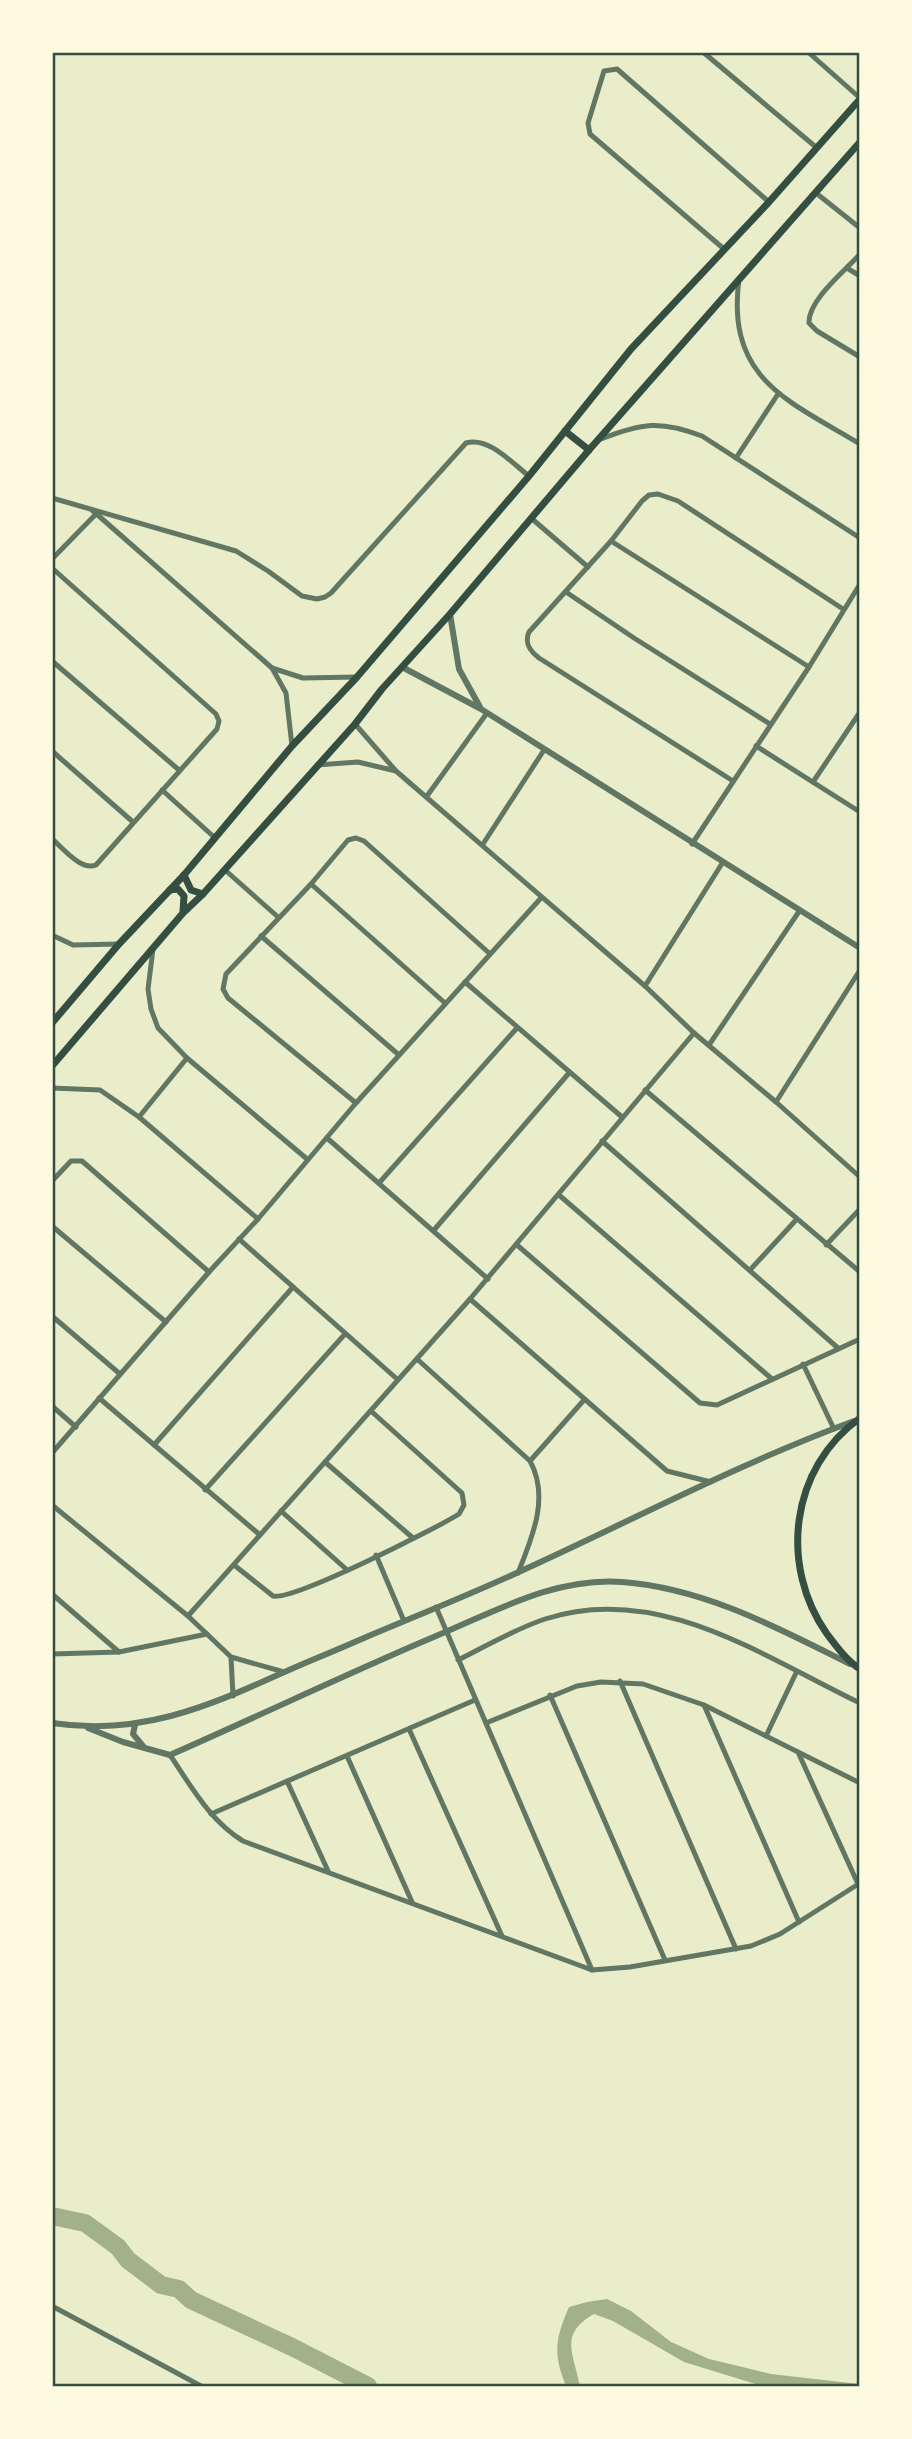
<svg xmlns="http://www.w3.org/2000/svg" width="912" height="2439" viewBox="0 0 912 2439" font-family="'Open Sans',sans-serif">
<rect width="100%" height="100%" fill="#e9edc9"/>
<path fill="#a3b18a" d="M607,2299L631,2311L671,2342L709,2359L771,2374L859,2384V2386H762L684,2362L613,2321L594,2314C559,2334 573,2352 580,2386H566C553,2354 555,2339 569,2307L587,2302Z"/>
<g fill="none" stroke-linecap="round" stroke-linejoin="round">
<polyline stroke="#a3b18a" stroke-width="18" points="52,2216 85,2223 118,2247 128,2260 161,2285 179,2289 191,2300 292,2347 368,2386"/>
<g stroke="#617663" stroke-width="5">
<polyline points="703,52 817,148"/>
<polyline points="808,52 860,98"/>
<polyline points="816,193 860,228"/>
<polyline points="724,249 590,134 588,123 604,71 617,69 769,202"/>
<path d="M860,254C845,271 808,300 809,323L817,331L860,357"/>
<polyline points="847,268 860,276"/>
<path d="M739,279C726,379 787,400 860,444"/>
<path d="M601,439C642,423 660,420 702,436L860,538"/>
<polyline points="736,458 778,394"/>
<path d="M52,498L236,551L268,571L302,596L317,599L325,597L331,593L466,443C488,436 512,463 529,476"/>
<polyline points="92,510 272,668 286,693 292,746"/>
<polyline points="531,518 588,567"/>
<polyline points="611,541 809,667"/>
<polyline points="52,559 96,514"/>
<path d="M52,568L216,714L219,721L217,729L96,865C81,871 64,849 52,839"/>
<polyline points="566,592 634,638 770,724"/>
<polyline points="52,661 179,770"/>
<polyline points="272,668 303,678 357,677"/>
<polyline points="355,724 396,771"/>
<polyline points="756,746 860,812"/>
<polyline points="52,751 133,822"/>
<polyline points="317,765 358,762 396,771 645,986 694,1033 776,1102 860,1177"/>
<path d="M733,781L539,658C530,651 524,643 529,632L611,541L642,501L649,495L658,494L678,501L843,609"/>
<polyline points="813,782 860,712"/>
<polyline points="162,790 214,837"/>
<polyline points="427,796 487,713"/>
<polyline points="483,844 544,750"/>
<polyline points="692,844 809,667 860,584"/>
<polyline points="225,870 278,917"/>
<polyline points="311,884 445,1003"/>
<polyline points="52,935 73,945 119,944"/>
<polyline points="261,936 399,1055"/>
<polyline points="153,949 148,989 151,1009 158,1028 187,1058 307,1159"/>
<polyline points="465,982 622,1117"/>
<polyline points="645,986 723,862"/>
<polyline points="709,1045 800,910"/>
<polyline points="52,1088 100,1090 139,1117 258,1219"/>
<polyline points="645,1090 860,1272"/>
<polyline points="776,1102 860,970"/>
<polyline points="356,1103 228,998 223,989 226,974 311,884 348,840 356,838 364,841 489,953"/>
<polyline points="139,1117 187,1058"/>
<polyline points="327,1138 488,1279"/>
<polyline points="602,1141 838,1348"/>
<polyline points="52,1181 71,1161 82,1161 209,1272"/>
<polyline points="379,1183 517,1028"/>
<polyline points="559,1195 772,1379"/>
<polyline points="52,1226 166,1322"/>
<polyline points="434,1230 569,1073"/>
<polyline points="239,1239 397,1379"/>
<polyline points="517,1245 700,1403 717,1405 860,1339"/>
<polyline points="826,1245 860,1209"/>
<polyline points="750,1270 796,1220"/>
<polyline points="470,1299 667,1471 711,1482"/>
<polyline points="52,1316 120,1374"/>
<path d="M417,1359L530,1461C550,1497 532,1538 518,1573"/>
<polyline points="803,1364 834,1429"/>
<polyline points="99,1398 260,1535"/>
<polyline points="52,1406 76,1427"/>
<polyline points="154,1445 293,1287"/>
<polyline points="52,1453 209,1272 258,1219 356,1103 541,898"/>
<polyline points="530,1461 584,1400"/>
<polyline points="325,1462 413,1538"/>
<polyline points="205,1490 345,1334"/>
<polyline points="52,1505 188,1616 231,1657 284,1672"/>
<polyline points="281,1511 346,1569"/>
<polyline points="376,1555 404,1621"/>
<path d="M234,1565L273,1596C293,1601 435,1529 459,1514L464,1505L462,1493L371,1411"/>
<polyline points="52,1594 119,1652"/>
<polyline points="436,1607 592,1970"/>
<polyline points="188,1616 470,1299 694,1033"/>
<polyline points="52,1654 119,1652 207,1634"/>
<polyline points="231,1657 233,1696"/>
<path d="M458,1660C486,1646 515,1629 545,1619C658,1582 762,1656 860,1703"/>
<polyline points="620,1681 736,1949"/>
<polyline points="550,1695 665,1960"/>
<polyline points="704,1705 799,1922"/>
<polyline points="486,1723 577,1686 601,1682 643,1684 704,1705 860,1783"/>
<polyline points="409,1729 502,1936"/>
<polyline points="766,1736 796,1673"/>
<polyline points="798,1752 858,1884"/>
<path d="M170,1755C191,1786 210,1821 243,1841L592,1970L630,1967L751,1946L780,1934L860,1883"/>
<polyline points="347,1756 412,1902"/>
<polyline points="287,1781 328,1871"/>
<polyline points="211,1814 475,1700"/>
<polyline points="52,2306 201,2386"/>
</g>
<g stroke="#617663" stroke-width="6">
<polyline points="450,614 459,669 480,707"/>
<polyline points="402,667 481,709 860,948"/>
<path d="M52,1723C139,1736 205,1708 282,1673C309,1661 337,1650 364,1638C416,1616 469,1595 521,1571C631,1521 740,1463 854,1421"/>
<polyline points="135,1725 133,1734 143,1746"/>
<path d="M88,1728L123,1742L170,1755C259,1716 346,1674 436,1636C496,1611 555,1577 622,1582C704,1588 778,1628 850,1664"/>
</g>
<g stroke="#344e41" stroke-width="7">
<polyline points="565,431 589,450"/>
<polyline points="184,875 191,890 203,894"/>
<polyline points="170,890 178,889 184,896 183,912"/>
<polyline points="52,1023 119,944 184,875 292,746 357,677 529,476 631,349 769,202 860,99"/>
<polyline points="52,1066 183,913 203,894 355,724 382,689 450,614 589,450 860,142"/>
<path d="M860,1418C790,1468 779,1566 827,1634C836,1646 847,1661 860,1669"/>
</g>
</g>
<rect width="912" height="2439" fill="none" stroke="#fefae0" stroke-width="108"/>
<rect x="54" y="54" width="804" height="2331" fill="none" stroke="#344e41" stroke-width="2.5"/>
</svg>
